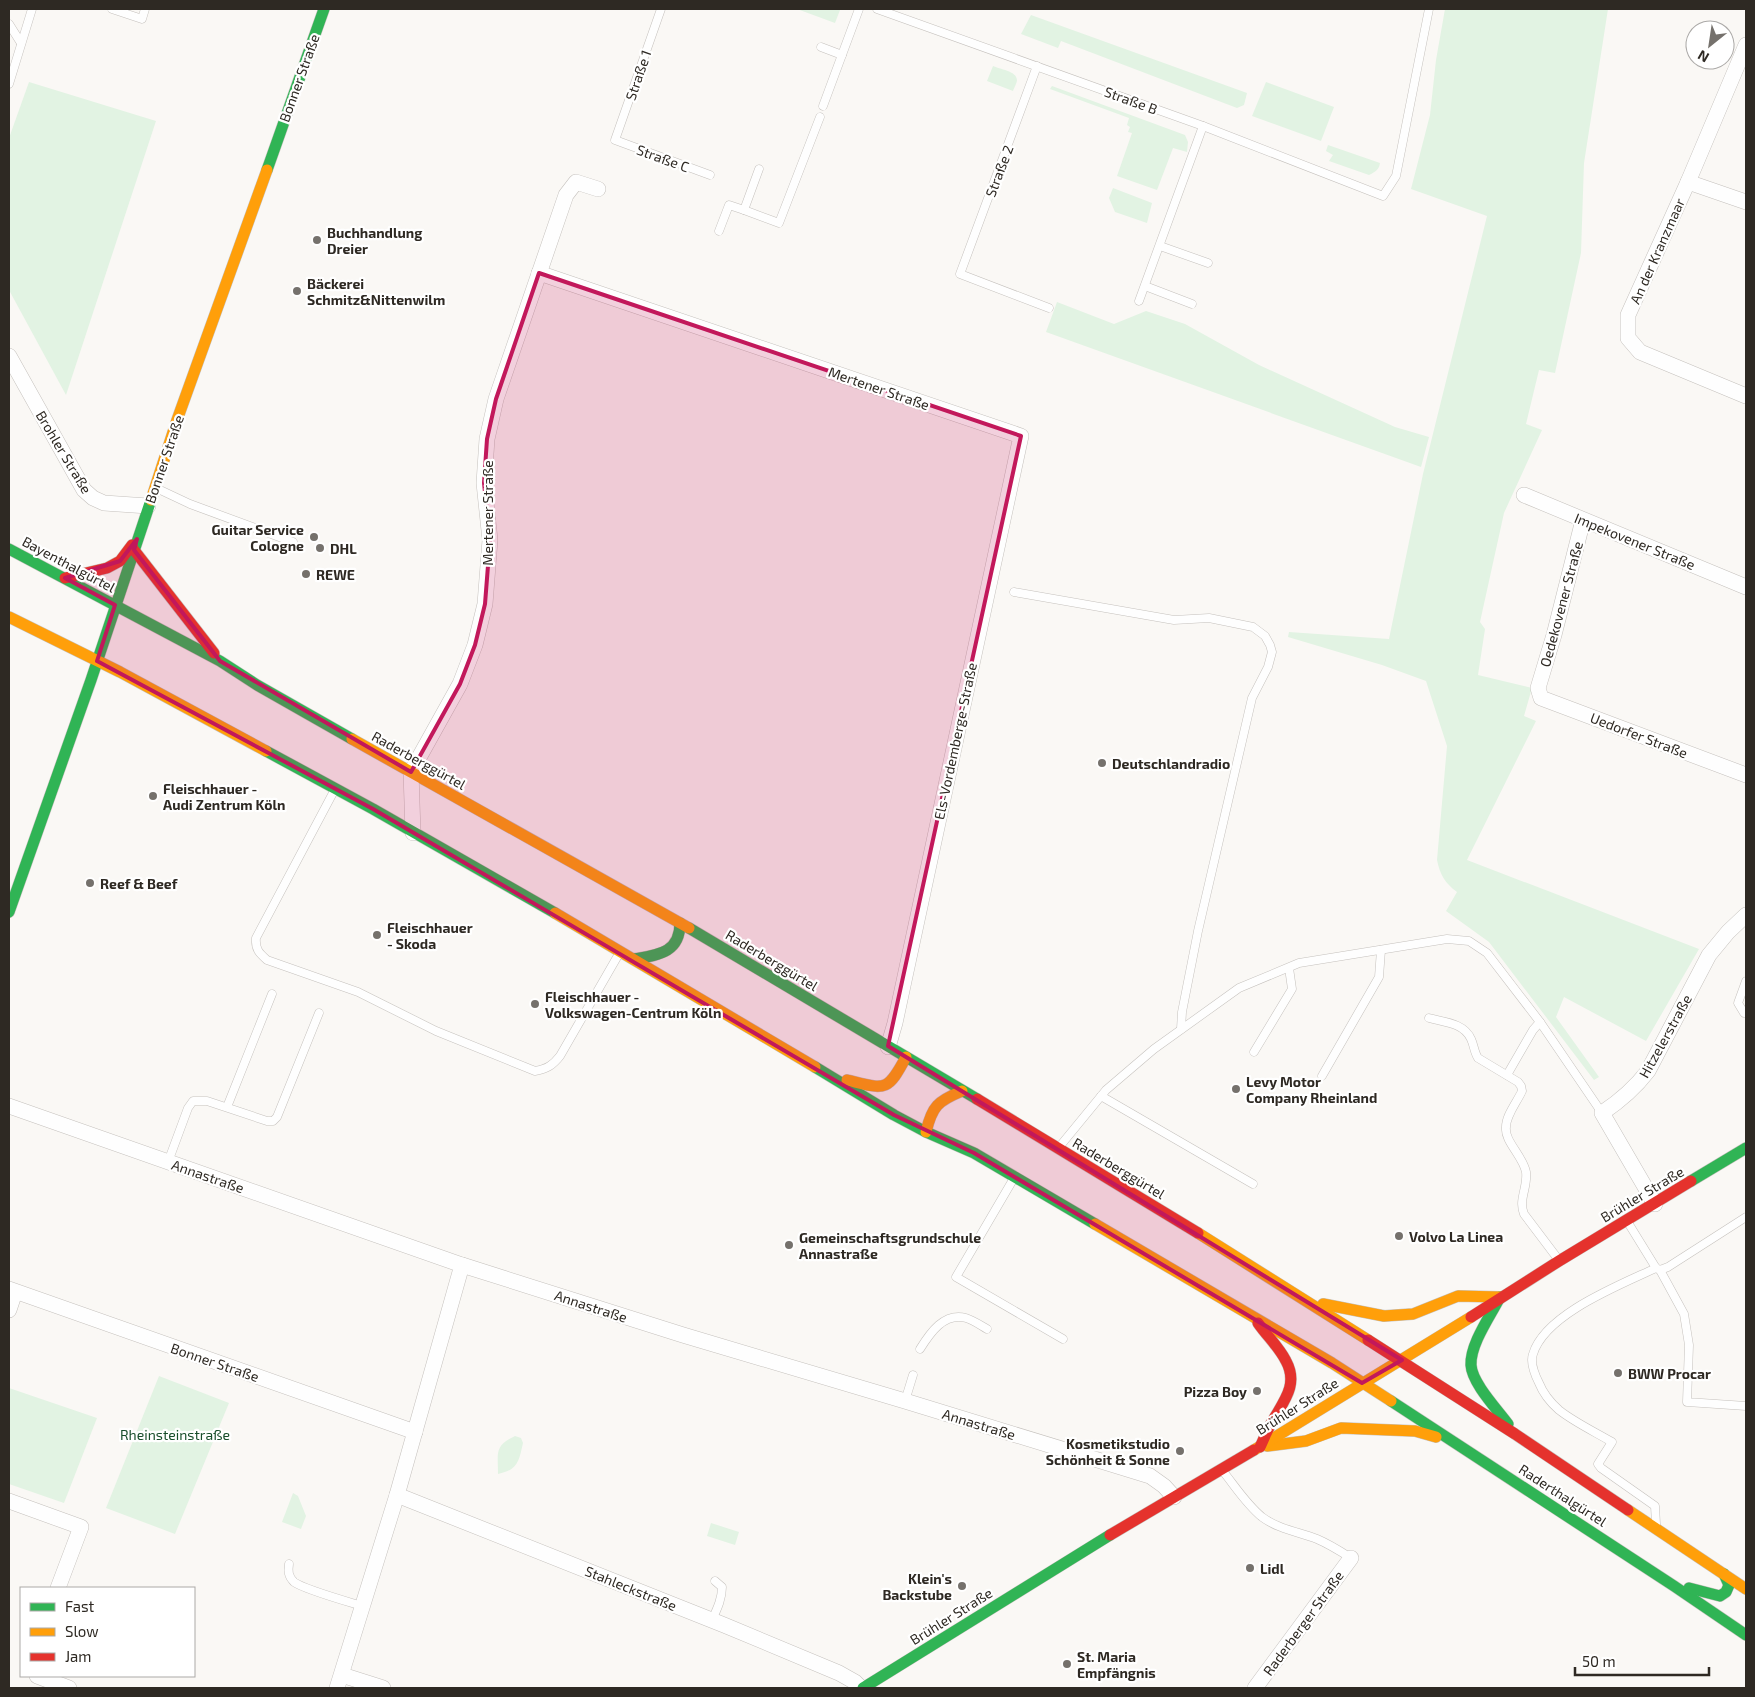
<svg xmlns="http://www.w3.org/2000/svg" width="1755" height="1697" viewBox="0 0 1755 1697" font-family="'Exo 2',sans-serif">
<rect width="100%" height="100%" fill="#faf8f5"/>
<g fill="#e2f3e3">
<polygon points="797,9 835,9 840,10 835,23"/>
<path d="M1445,9H1608L1584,163L1581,253L1555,373L1539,370L1526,424L1542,430L1504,513L1480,622L1485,629L1478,675L1532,688L1524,716L1536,721L1467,860L1699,949L1646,1041L1564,997L1556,1017L1599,1077L1594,1080L1489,942L1446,911L1457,892C1445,883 1440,875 1437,860L1447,746L1426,681L1382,665L1288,637L1289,632L1389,639L1423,474L1487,216L1411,189L1430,115L1436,60Z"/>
<polygon points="1031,15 1247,93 1244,105 1237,108 1061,41 1058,48 1021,34"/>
<path d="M993,66C999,69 1017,71 1017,80C1017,83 1014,88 1013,91L987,81Z"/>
<polygon points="29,82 156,121 66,395 9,290 9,138"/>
<polygon points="1266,82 1334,107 1321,141 1252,116"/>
<polygon points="1052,86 1185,135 1188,142 1187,152 1173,148 1157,190 1117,176 1132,133 1128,132 1130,127 1127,125 1129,118 1050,89"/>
<path d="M1328,145L1380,163C1379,170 1375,172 1369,175L1329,161L1333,155L1326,151Z"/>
<polygon points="1113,188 1152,203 1147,223 1115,212 1109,198"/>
<polygon points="1057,302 1114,324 1146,311 1185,324 1259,365 1395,427 1429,437 1421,467 1046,332"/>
<polygon points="159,1376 229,1403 175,1534 106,1508"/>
<polygon points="9,1388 97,1418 64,1503 9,1484"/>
<path d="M515,1436L521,1438L523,1443C519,1461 518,1470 498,1474C498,1453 494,1446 515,1436Z"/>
<polygon points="293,1493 298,1496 306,1516 301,1529 282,1522"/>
<polygon points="711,1523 739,1532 735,1545 707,1536"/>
</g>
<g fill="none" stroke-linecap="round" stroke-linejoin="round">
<g stroke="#c5c1bd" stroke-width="9">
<g id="lane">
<polyline points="112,9 142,19 145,9"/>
<polyline points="661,9 615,140 710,175"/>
<polyline points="877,9 1203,126 1383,196 1396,176 1429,9"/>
<polyline points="9,24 21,43"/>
<polyline points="821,47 842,55"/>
<polyline points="1037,66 960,274 1049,308"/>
<polyline points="9,84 32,9"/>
<polyline points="823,106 859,9"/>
<polyline points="744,210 779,223 820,117"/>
<polyline points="719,231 729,205 744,210 759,169"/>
<polyline points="1160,246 1208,263"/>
<polyline points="1145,286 1192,304"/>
<polyline points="1139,301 1203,126"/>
<polyline points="156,488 190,504 293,542"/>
<polyline points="1014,592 1174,620 1209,618 1253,627 1265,636 1270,645 1272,652 1268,667 1252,698 1198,931 1182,1012 1181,1029"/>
<path d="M334,791L256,938C255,949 259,953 267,960L358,992L436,1031L535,1071C547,1069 553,1065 560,1056L620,952"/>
<polyline points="1746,981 1738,1003 1744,1013 1746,1013"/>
<path d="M1429,1018C1444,1022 1464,1023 1471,1039C1474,1045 1474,1052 1478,1058L1518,1082L1521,1086L1522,1091C1517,1102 1506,1115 1506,1127C1504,1141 1523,1156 1526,1172C1528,1187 1518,1200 1524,1214L1558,1259"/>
<polyline points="1254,1052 1292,989 1289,968"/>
<polyline points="1507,1075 1533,1030 1540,1022"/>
<polyline points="1322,1076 1379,977 1381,950"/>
<polyline points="1101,1096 1253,1184"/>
<polyline points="227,1107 272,994"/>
<polyline points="1060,1146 1106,1090 1154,1049 1239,988 1299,963 1447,939 1469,941 1487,953 1540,1022 1602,1113"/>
<polyline points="168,1162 188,1108 193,1101 207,1101 267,1121 273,1121 277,1117 319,1013"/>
<polyline points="1014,1178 956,1277 1063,1339"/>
<polyline points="1627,1221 1656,1268 1660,1270 1668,1267 1746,1217"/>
<path d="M1656,1268C1620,1285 1545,1314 1533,1354C1530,1362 1535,1375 1539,1383C1543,1393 1551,1403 1559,1410C1574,1422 1595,1432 1612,1442L1598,1464L1601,1468L1655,1506L1656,1524"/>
<polyline points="1660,1270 1684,1314 1689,1345 1687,1402 1746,1406"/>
<path d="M920,1349C930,1333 944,1312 966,1318C973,1320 980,1325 987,1329"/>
<polyline points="905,1401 913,1375"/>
<path d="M1222,1470C1235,1486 1246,1504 1262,1517C1278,1529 1299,1532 1317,1539C1329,1544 1340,1551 1351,1558"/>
<path d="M289,1564C288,1571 288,1576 294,1582C303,1589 349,1602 362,1606"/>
<path d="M712,1620C717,1609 722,1599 722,1587L715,1581"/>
</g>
</g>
<g stroke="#c5c1bd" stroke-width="16">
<g id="street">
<polyline points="1746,45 1688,182 1628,315 1628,338 1640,352 1746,396"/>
<polyline points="1688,182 1746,202"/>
<polyline points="539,273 1021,436 895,1023 888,1047"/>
<polyline points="9,356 84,490 93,498 104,503 148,506"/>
<polyline points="1524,495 1746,587"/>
<polyline points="1583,520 1554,635 1538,688 1541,698 1746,775"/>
<polyline points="413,833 411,772 460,684 475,645 485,604 490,540 484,483 487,439 496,399 566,195 576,182 598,189"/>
<polyline points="9,1106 462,1265 683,1335 905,1401 1150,1476 1164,1486 1174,1497"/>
<path d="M1655,1204L1602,1113C1620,1101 1635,1088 1648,1071L1709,955L1728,932L1746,915"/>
<polyline points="9,1289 415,1432"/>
<polyline points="9,1310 15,1292"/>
<polyline points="397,1495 724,1625 839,1673 855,1682 861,1688"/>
<polyline points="9,1501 81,1527 58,1588"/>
<polyline points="342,1675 383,1688"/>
<polyline points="37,1676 69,1688"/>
<polyline points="337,1688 397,1495 462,1265"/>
<polyline points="1255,1688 1351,1558"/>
</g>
</g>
<g stroke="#c5c1bd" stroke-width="12">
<g id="fast">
<polyline points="267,170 324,9"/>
<polyline points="9,549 220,661 257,685 352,739"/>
<polyline points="266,751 373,809 555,913"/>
<polyline points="9,912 91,680 151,500"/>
<polyline points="689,928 977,1099"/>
<path d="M634,959C658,955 680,953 680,923"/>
<polyline points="815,1067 894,1115 926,1132 974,1153 1095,1224"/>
<polyline points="1691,1181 1746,1148"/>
<path d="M1500,1297C1491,1315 1470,1344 1471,1365C1472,1383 1497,1409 1508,1424"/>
<polyline points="1391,1401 1674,1586 1746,1635"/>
<polyline points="1689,1588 1720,1596 1726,1592 1729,1585 1724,1574"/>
<polyline points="863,1688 1110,1535"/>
</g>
</g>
<g stroke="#c5c1bd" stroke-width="12">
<g id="slow">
<polyline points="151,500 177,420 267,170"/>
<polyline points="9,617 120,672 266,751"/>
<polyline points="352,739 689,928"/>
<polyline points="555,913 815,1067"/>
<path d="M847,1080C885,1089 887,1093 906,1057"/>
<path d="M926,1132C932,1106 938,1101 962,1091"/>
<polyline points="1095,1224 1332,1363 1391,1401"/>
<polyline points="1198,1233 1368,1340"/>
<polyline points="1323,1304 1384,1316 1413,1314 1458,1296 1500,1297"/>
<polyline points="1267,1446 1306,1441 1341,1428 1415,1431 1436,1437"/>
<polyline points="1254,1450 1471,1317"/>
<polyline points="1628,1510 1746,1589"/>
</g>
</g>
<g stroke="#c5c1bd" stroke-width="12">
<g id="jam">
<polyline points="134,550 214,653"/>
<polyline points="65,578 107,568 120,561 132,545"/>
<polyline points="977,1099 1198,1233"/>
<polyline points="1471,1317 1559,1261 1691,1181"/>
<path d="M1258,1323C1267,1336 1279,1347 1286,1361C1299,1385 1283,1402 1272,1422C1267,1430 1264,1439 1260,1447"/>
<polyline points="1368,1340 1515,1434 1628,1510"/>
<polyline points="1110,1535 1254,1450"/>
</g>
</g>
<use href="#lane" stroke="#fefefe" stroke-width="8"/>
<use href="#street" stroke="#fefefe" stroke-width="15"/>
<use href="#fast" stroke="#30b455" stroke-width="11"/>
<use href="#slow" stroke="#ff9f0a" stroke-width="11"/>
<use href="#jam" stroke="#e5322d" stroke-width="11"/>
</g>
<path fill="#c2185b" fill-opacity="0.2" stroke="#c2185b" stroke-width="4" stroke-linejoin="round" d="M539,273L1021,436L888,1046L1402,1360L1362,1383L974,1153L894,1115L373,809L97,661L115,605L65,578L120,561L137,539L134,550L220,661L411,772L460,684L475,645L485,604L490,540L484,483L487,439L496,399Z"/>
<g fill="#75716c" stroke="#fff" stroke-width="2">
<circle cx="317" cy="240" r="5"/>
<circle cx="297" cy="291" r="5"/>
<circle cx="314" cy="537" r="5"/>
<circle cx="320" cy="548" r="5"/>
<circle cx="306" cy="574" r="5"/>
<circle cx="1102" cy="763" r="5"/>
<circle cx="153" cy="796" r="5"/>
<circle cx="90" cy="883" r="5"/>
<circle cx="377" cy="935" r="5"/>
<circle cx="535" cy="1004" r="5"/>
<circle cx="1236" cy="1089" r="5"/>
<circle cx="1399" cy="1236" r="5"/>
<circle cx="789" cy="1245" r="5"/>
<circle cx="1618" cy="1373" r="5"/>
<circle cx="1257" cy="1391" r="5"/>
<circle cx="1180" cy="1451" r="5"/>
<circle cx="1250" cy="1568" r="5"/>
<circle cx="962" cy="1586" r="5"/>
<circle cx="1067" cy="1664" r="5"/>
</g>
<g text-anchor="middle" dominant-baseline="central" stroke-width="4.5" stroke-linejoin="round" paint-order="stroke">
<g font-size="14" fill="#2e2923" stroke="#fff">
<text transform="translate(638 75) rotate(-71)">Straße 1</text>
<text transform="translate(299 78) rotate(-70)">Bonner Straße</text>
<text transform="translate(1131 100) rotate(20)">Straße B</text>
<text transform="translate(663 158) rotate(20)">Straße C</text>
<text transform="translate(999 171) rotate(-69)">Straße 2</text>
<text transform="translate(1657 251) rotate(-66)">An der Kranzmaar</text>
<text transform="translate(879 388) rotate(19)">Mertener Straße</text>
<text transform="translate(64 452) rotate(59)">Brohler Straße</text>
<text transform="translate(164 459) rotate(-71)">Bonner Straße</text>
<text transform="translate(487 513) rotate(-90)">Mertener Straße</text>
<text transform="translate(1635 541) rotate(22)">Impekovener Straße</text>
<text transform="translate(69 564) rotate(28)">Bayenthalgürtel</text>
<text transform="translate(1561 604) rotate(-75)">Oedekovener Straße</text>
<text transform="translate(1639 735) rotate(21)">Uedorfer Straße</text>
<text transform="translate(955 741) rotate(-78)">Els-Vordemberge-Straße</text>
<text transform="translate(419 760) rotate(29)">Raderberggürtel</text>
<text transform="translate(772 960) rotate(31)">Raderberggürtel</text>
<text transform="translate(1665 1036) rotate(-61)">Hitzelerstraße</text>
<text transform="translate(1119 1168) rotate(31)">Raderberggürtel</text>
<text transform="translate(208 1176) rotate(19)">Annastraße</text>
<text transform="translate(1642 1194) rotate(-31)">Brühler Straße</text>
<text transform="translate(591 1306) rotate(18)">Annastraße</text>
<text transform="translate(215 1362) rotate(19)">Bonner Straße</text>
<text transform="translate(1297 1406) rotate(-32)">Brühler Straße</text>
<text transform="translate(979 1424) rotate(17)">Annastraße</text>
<text transform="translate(1563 1495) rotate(33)">Raderthalgürtel</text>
<text transform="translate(631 1588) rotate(22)">Stahleckstraße</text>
<text transform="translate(951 1616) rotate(-32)">Brühler Straße</text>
<text transform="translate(1303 1623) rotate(-54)">Raderberger Straße</text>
</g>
<g font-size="14" font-weight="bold" fill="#2e2923" stroke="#fff" text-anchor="start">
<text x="327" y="232">Buchhandlung<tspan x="327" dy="16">Dreier</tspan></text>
<text x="307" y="283">Bäckerei<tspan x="307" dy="16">Schmitz&amp;Nittenwilm</tspan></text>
<text x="304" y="529" text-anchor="end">Guitar Service<tspan x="304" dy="16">Cologne</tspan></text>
<text x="330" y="548">DHL</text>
<text x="316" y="574">REWE</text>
<text x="1112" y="763">Deutschlandradio</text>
<text x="163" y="788">Fleischhauer -<tspan x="163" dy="16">Audi Zentrum Köln</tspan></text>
<text x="100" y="883">Reef &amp; Beef</text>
<text x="387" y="927">Fleischhauer<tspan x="387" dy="16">- Skoda</tspan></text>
<text x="545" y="996">Fleischhauer -<tspan x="545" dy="16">Volkswagen-Centrum Köln</tspan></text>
<text x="1246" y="1081">Levy Motor<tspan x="1246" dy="16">Company Rheinland</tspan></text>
<text x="1409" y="1236">Volvo La Linea</text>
<text x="799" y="1237">Gemeinschaftsgrundschule<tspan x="799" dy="16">Annastraße</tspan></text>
<text x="1628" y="1373">BWW Procar</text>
<text x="1247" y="1391" text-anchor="end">Pizza Boy</text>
<text x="1170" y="1443" text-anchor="end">Kosmetikstudio<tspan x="1170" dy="16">Schönheit &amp; Sonne</tspan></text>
<text x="1260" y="1568">Lidl</text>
<text x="952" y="1578" text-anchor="end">Klein's<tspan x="952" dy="16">Backstube</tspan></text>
<text x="1077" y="1656">St. Maria<tspan x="1077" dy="16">Empfängnis</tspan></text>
</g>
<g font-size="14" fill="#174d2a" stroke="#fff">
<text x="175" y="1434">Rheinsteinstraße</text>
</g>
</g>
<rect width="1755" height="1697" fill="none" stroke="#2e2923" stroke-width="20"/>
<rect x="20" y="1587" width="175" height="90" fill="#ffffff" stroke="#aba9a7"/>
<rect x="30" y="1603" width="25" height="8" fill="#30b455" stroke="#aba9a7"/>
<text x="65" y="1612" font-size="15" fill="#2e2923">Fast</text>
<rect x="30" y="1628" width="25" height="8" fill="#ff9f0a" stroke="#aba9a7"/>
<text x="65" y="1637" font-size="15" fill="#2e2923">Slow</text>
<rect x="30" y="1653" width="25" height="8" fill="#e5322d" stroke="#aba9a7"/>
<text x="65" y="1662" font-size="15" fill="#2e2923">Jam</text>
<g transform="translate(1710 45) rotate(210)"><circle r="24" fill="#ffffff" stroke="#aba9a7"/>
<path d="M0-4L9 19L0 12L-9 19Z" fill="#75716c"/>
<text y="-8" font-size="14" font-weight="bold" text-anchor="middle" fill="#2e2923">N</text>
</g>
<path d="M1575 1667v8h134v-8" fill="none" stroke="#2e2923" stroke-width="2.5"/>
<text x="1582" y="1667" font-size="15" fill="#2e2923" stroke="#ffffff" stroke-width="4" paint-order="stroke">50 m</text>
</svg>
